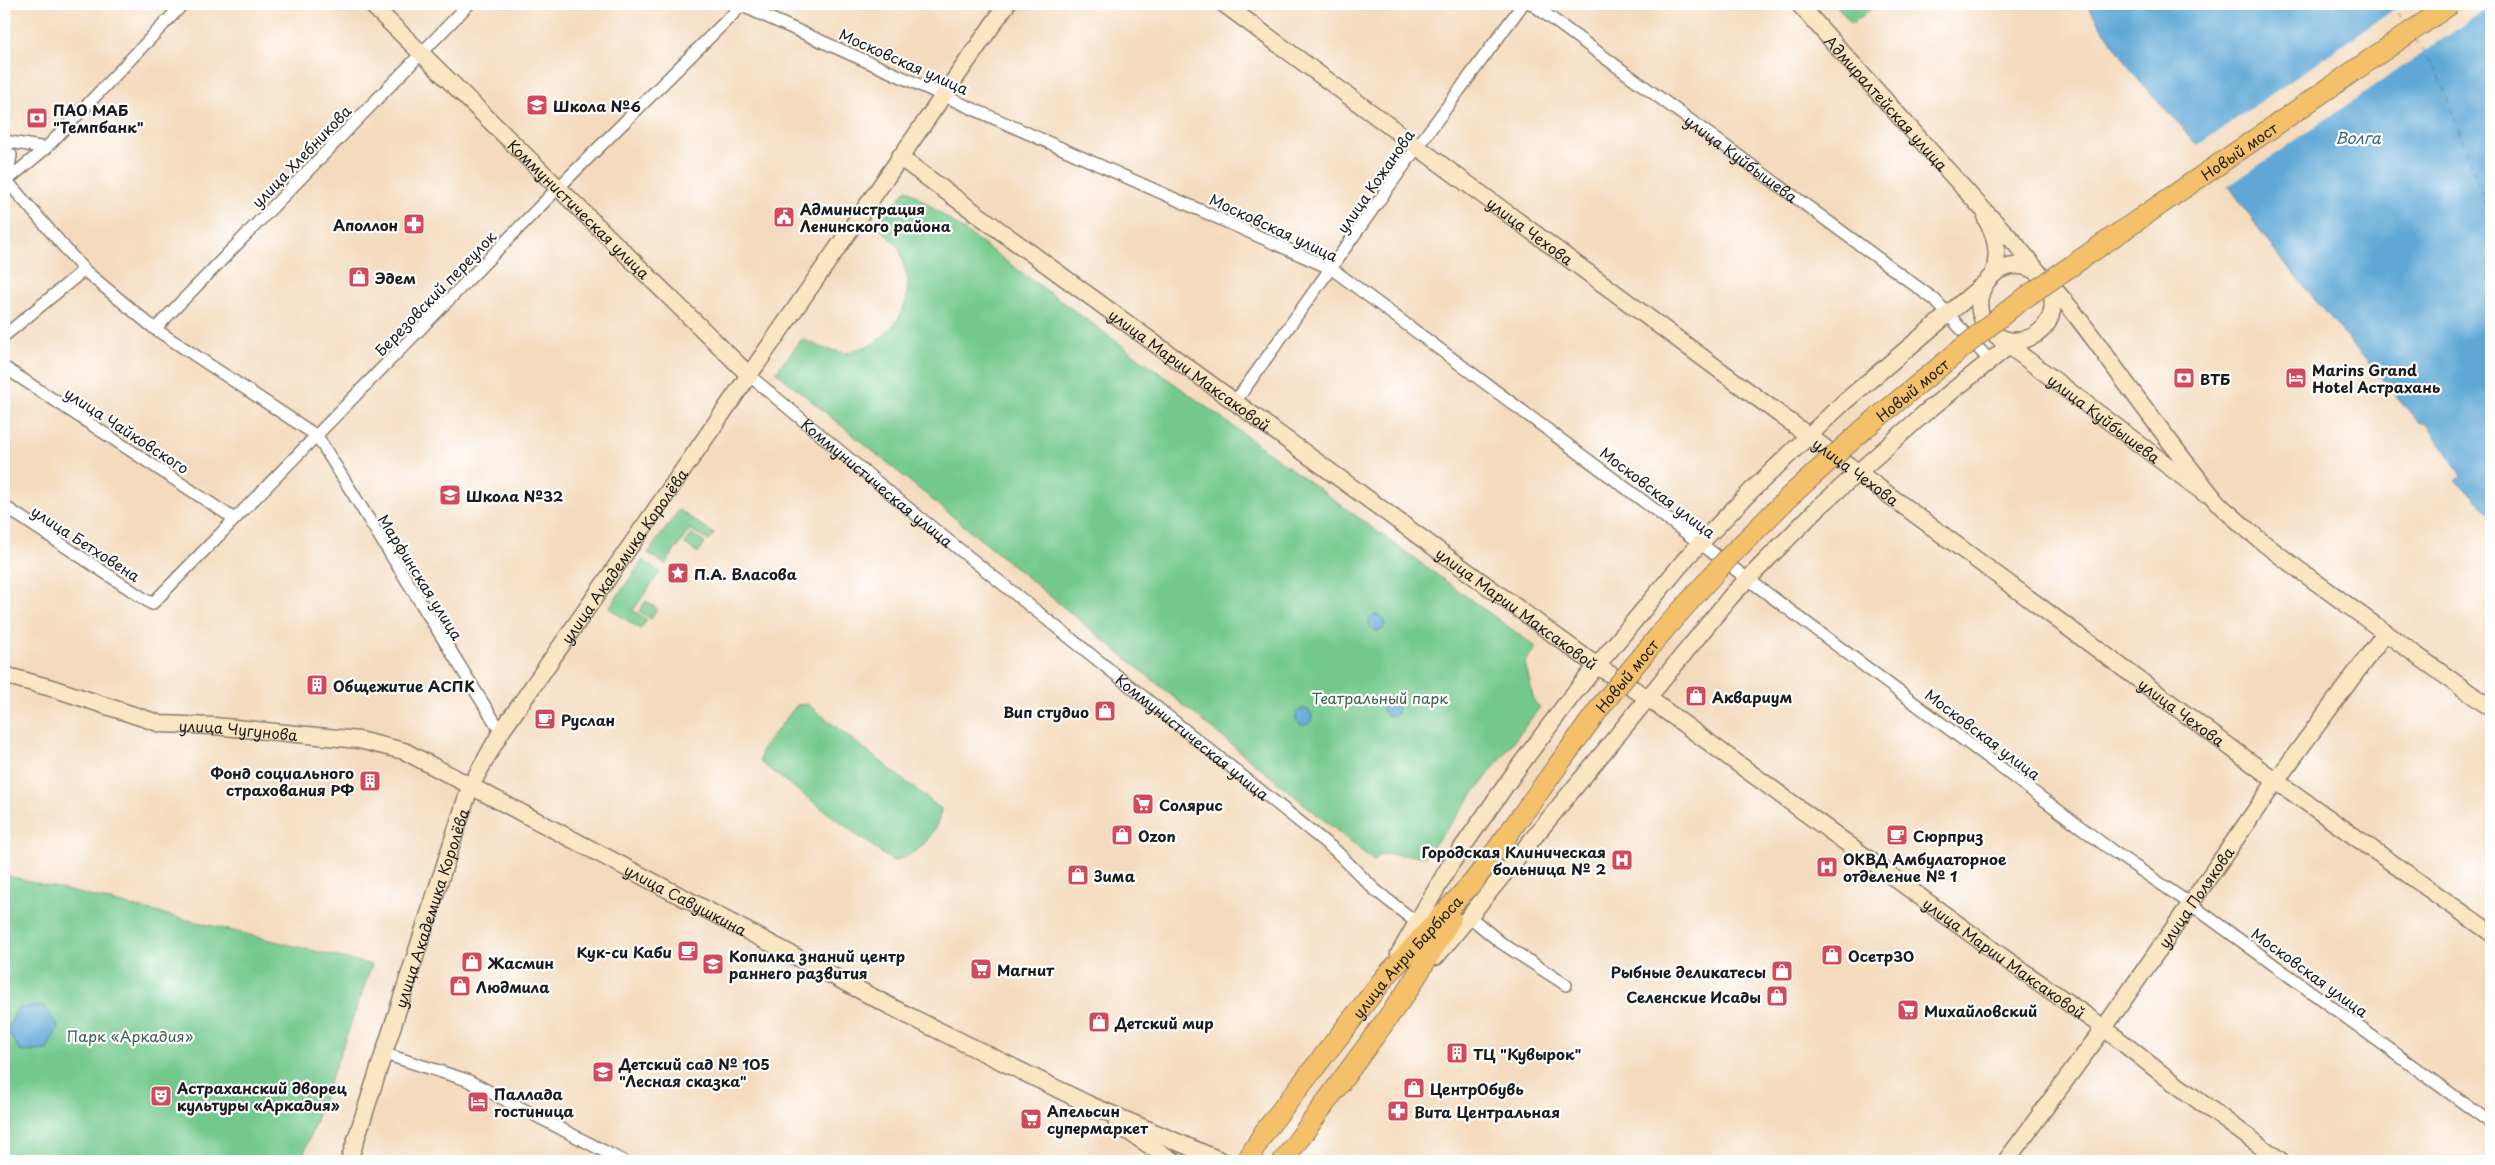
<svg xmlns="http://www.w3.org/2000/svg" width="2495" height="1165" viewBox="0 0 2495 1165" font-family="'Playpen Sans',sans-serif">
<rect width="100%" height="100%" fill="#fff"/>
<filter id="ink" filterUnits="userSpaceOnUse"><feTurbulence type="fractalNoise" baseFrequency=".02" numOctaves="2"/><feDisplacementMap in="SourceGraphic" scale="10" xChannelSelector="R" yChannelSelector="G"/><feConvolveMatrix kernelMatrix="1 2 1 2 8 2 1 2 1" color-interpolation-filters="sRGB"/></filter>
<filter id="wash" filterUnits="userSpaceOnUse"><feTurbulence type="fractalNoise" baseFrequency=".0096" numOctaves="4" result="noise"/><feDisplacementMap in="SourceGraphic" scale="20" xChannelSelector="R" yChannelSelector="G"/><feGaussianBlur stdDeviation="1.12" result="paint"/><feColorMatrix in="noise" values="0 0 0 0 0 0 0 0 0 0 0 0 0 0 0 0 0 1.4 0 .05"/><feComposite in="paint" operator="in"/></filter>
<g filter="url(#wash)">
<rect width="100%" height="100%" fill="#f4dbbe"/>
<g fill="#73c98d" stroke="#487254">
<polygon points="1835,4 1877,4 1852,24"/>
<polygon points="907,189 1536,647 1525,662 1534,701 1540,707 1426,856 1380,854 1374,861 776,372 802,339 825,349 847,353 873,344 885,335 899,318 906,301 908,281 899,247 877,225"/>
<polygon points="679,510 714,534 709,541 690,529 665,565 648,553"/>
<polygon points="692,534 705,543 698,553 685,544"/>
<polygon points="643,560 660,572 633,610 647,620 640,629 609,608"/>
<polygon points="646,601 657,609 651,619 639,611"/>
<path d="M807,704L941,809C937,835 918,856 892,861L760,762L762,749L797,705Z"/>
<polygon points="4,875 372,965 301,1161 4,1161"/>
</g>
<g fill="#5ea8d6" stroke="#3d6279">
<polygon points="2086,4 2491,4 2491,515 2456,480 2461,475 2427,423 2419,423 2273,249 2231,189 2182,127 2139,81"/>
<circle cx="1377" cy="623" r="8"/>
<circle cx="1390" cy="708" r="8"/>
<circle cx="1304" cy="717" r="8"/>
<polygon points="44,1006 58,1027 47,1050 21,1052 7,1031 18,1008"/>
</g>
<polygon fill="#f4dbbe" points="2402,4 2491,4 2491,6 2227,187 2195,147"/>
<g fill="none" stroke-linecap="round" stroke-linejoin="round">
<g stroke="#3d6279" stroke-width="1" stroke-dasharray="6 5" stroke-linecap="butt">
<polyline points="2391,4 2405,24"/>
<polyline points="2415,40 2438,73 2491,219"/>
</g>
</g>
</g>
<g filter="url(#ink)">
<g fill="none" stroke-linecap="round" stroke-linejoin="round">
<g stroke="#887c6d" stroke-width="14">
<g id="street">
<polyline points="738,4 1332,269 2114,852 2189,903 2491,1123"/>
<path id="s1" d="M1532,4L1935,300L1990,361"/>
<polyline points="4,141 46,148"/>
<polyline points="4,149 11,155 7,181 84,270 155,329 317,436 501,732"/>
<polyline points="5,182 46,148 183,4"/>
<polyline points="155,329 469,4"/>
<polyline points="4,336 84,270"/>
<polyline points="4,367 233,518"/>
<path id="s2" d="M750,376L919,517L1336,851L1374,889L1417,923"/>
<polyline points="1235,402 1418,146 1523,4"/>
<polyline points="4,506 152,604 550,196 742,5"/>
<polyline points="1470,917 1500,942 1566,985"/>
<polyline points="385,1054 467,1080 623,1161"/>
</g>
</g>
<g stroke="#887c6d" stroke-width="19">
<g id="secondary">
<path id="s3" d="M371,4L750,376"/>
<path id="s4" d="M1224,4L2276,781L2491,933"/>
<path id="s5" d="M1799,4L1976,202L2014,242L2039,273"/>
<path id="s6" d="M899,157L1597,666L1648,698L2004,958L2104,1028L2162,1074L2281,1161"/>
<path d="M1986,219C1997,237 2000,255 1993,275"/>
<path d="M2047,282C2073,334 2002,364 1982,318C1970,289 1999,257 2029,268C2052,276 2110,362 2128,386C2157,425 2186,464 2217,502C2224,510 2234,517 2242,525C2268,548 2296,568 2324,588C2379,628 2435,669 2491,708"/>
<path id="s7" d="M2000,339L2204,493"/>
<path id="s8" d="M4,675L55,689L161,724L214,726L359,740L404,751L907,1015L1088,1104L1222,1161"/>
<polyline points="1399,954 1450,865 1515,772 1571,697 1688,556 1752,490 1843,403 1986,282"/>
<polyline points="1436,957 1732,595 1818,508 1926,412 2015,341"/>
<polyline points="1117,1124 1173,1161"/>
<path id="s9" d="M349,1161L470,787L501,732L1007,4"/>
<path id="s10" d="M2006,1161L2104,1028L2276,781L2385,633"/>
</g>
</g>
<g stroke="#887c6d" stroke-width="22">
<g id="highway">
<path id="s11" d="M1247,1161L1265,1131L1386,976L1474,881"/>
<polyline points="1283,1161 1408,990 1451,919"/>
</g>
</g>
<use href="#street" stroke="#fff" stroke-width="11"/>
<use href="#secondary" stroke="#fbe6c3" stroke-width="16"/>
<use href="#highway" stroke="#f4c16a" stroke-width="20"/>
<g stroke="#887c6d" stroke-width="22" stroke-linecap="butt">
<g id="highway-bridge">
<path id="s12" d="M1474,881L1601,706L1662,632L1728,558L1789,497L1865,428L2016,304L2451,4"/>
</g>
</g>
<use href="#highway-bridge" stroke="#f4c16a" stroke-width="20"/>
</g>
</g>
<defs>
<g id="school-square" transform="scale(1.125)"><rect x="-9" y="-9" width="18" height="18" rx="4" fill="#d1495b" stroke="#fff"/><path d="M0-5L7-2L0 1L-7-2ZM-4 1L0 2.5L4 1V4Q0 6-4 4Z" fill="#fff"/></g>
<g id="bank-square" transform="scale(1.125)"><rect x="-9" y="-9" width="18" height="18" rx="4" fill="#d1495b" stroke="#fff"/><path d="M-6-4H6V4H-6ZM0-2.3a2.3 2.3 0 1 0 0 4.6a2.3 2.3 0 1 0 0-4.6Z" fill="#fff"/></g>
<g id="civic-square" transform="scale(1.125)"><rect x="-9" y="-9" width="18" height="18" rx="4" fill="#d1495b" stroke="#fff"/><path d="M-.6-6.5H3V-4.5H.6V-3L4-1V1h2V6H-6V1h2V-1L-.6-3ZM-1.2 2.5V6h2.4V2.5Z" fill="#fff"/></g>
<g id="pharmacy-square" transform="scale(1.125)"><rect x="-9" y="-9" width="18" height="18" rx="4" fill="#d1495b" stroke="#fff"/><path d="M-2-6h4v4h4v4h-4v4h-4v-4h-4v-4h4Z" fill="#fff"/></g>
<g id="shop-square" transform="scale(1.125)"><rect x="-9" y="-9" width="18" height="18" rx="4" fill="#d1495b" stroke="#fff"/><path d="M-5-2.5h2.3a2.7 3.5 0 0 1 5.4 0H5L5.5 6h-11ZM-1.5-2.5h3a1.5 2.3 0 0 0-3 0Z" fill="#fff"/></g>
<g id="hotel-square" transform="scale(1.125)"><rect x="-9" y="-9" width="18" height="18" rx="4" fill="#d1495b" stroke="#fff"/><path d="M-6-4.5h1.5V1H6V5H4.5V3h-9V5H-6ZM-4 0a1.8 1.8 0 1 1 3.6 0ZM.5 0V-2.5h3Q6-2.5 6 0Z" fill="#fff"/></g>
<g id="sight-square" transform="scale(1.125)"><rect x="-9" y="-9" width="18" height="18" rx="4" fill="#d1495b" stroke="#fff"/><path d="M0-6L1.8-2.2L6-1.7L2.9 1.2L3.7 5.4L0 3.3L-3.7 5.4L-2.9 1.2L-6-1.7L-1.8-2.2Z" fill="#fff"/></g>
<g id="building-square" transform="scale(1.125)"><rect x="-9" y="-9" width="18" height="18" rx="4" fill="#d1495b" stroke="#fff"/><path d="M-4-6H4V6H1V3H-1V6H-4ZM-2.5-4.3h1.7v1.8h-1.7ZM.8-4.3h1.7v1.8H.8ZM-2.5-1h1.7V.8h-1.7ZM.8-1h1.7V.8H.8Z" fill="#fff"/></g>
<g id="cafe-square" transform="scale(1.125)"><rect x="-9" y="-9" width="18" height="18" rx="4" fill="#d1495b" stroke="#fff"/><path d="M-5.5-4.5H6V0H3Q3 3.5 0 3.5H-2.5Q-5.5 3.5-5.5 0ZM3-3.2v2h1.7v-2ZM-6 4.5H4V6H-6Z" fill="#fff"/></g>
<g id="supermarket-square" transform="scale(1.125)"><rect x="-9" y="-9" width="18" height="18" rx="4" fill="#d1495b" stroke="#fff"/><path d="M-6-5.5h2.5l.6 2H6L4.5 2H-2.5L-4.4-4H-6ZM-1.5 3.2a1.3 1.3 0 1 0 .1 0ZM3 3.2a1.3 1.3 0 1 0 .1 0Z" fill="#fff"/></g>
<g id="hospital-square" transform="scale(1.125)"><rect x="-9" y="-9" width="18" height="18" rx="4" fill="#d1495b" stroke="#fff"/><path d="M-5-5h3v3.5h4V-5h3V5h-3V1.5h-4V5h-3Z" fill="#fff"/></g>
<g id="theatre-square" transform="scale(1.125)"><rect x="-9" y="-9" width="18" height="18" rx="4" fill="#d1495b" stroke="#fff"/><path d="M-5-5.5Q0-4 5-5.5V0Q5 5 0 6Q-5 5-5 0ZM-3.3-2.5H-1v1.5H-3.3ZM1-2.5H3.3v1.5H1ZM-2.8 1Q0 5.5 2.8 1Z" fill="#fff"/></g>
</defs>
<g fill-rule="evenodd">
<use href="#school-square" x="537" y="105"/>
<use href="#bank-square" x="37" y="118"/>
<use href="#civic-square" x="784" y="217"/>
<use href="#pharmacy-square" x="414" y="224"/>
<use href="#shop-square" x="359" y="277"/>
<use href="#bank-square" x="2184" y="378"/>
<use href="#hotel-square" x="2296" y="378"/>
<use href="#school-square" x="450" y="495"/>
<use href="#sight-square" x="678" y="573"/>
<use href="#building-square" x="317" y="685"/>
<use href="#shop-square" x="1696" y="696"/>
<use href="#shop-square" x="1105" y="711"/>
<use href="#cafe-square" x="545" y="719"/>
<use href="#building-square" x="370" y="781"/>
<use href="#supermarket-square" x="1143" y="804"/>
<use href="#shop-square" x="1122" y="835"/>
<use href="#cafe-square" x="1897" y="835"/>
<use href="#hospital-square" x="1622" y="860"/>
<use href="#hospital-square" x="1827" y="867"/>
<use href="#shop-square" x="1078" y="875"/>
<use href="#cafe-square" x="688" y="951"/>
<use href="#shop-square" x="1832" y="955"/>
<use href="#shop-square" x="472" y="962"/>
<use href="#school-square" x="713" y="964"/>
<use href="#supermarket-square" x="981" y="969"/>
<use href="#shop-square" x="1782" y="971"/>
<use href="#shop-square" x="460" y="986"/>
<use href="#shop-square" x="1777" y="996"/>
<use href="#supermarket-square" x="1908" y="1010"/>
<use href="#shop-square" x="1099" y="1022"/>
<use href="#building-square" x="1457" y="1053"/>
<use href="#school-square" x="603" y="1072"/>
<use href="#shop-square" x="1414" y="1088"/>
<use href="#theatre-square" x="161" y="1096"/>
<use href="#hotel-square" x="478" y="1102"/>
<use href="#pharmacy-square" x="1398" y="1111"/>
<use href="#supermarket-square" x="1031" y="1119"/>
</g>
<g text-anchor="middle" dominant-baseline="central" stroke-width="4.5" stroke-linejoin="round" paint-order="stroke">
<g font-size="15" fill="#1c1c1c" stroke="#fff">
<text transform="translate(904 61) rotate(24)">Московская улица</text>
<text stroke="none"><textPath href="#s5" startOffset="132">Адмиралтейская улица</textPath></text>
<text stroke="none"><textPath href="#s12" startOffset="1066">Новый мост</textPath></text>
<text transform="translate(301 156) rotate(-46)">улица Хлебникова</text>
<text stroke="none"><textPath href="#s1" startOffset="260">улица Куйбышева</textPath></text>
<text transform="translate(1375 181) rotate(-55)">улица Кожанова</text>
<text stroke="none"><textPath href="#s3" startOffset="292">Коммунистическая улица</textPath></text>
<text transform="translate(1274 227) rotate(25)">Московская улица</text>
<text stroke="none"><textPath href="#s4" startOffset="381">улица Чехова</textPath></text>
<text transform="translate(435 293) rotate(-46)">Березовский переулок</text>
<text stroke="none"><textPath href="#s6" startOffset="360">улица Марии Максаковой</textPath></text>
<text stroke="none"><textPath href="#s12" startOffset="661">Новый мост</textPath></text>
<text stroke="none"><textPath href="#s7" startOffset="131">улица Куйбышева</textPath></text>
<text transform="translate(127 430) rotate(33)">улица Чайковского</text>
<text stroke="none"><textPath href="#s4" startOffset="786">улица Чехова</textPath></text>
<text stroke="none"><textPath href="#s2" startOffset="166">Коммунистическая улица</textPath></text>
<text transform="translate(1658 492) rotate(37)">Московская улица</text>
<text transform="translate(86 543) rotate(33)">улица Бетховена</text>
<text stroke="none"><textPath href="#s9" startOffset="671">улица Академика Королёва</textPath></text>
<text transform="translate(421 577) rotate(58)">Марфинская улица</text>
<text stroke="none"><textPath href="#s6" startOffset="765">улица Марии Максаковой</textPath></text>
<text stroke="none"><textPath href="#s12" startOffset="256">Новый мост</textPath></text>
<text stroke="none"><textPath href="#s4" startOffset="1191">улица Чехова</textPath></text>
<text stroke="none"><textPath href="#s8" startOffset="242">улица Чугунова</textPath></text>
<text transform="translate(1983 734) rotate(37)">Московская улица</text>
<text stroke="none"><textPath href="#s2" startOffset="571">Коммунистическая улица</textPath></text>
<text stroke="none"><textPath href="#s10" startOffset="325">улица Полякова</textPath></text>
<text stroke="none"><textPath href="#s8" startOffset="728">улица Савушкина</textPath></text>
<text stroke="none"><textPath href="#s9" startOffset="266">улица Академика Королёва</textPath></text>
<text stroke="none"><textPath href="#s6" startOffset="1365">улица Марии Максаковой</textPath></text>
<text stroke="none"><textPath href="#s11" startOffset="260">улица Анри Барбюса</textPath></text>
<text transform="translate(2310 972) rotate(36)">Московская улица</text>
</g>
<g font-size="15" font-weight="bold" fill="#1c1c1c" stroke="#fff" text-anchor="start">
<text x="553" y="105">Школа №6</text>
<text x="53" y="109">ПАО МАБ<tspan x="53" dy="17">"Темпбанк"</tspan></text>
<text x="800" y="208">Администрация<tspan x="800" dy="17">Ленинского района</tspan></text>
<text x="398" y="224" text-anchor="end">Аполлон</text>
<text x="375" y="277">Эдем</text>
<text x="2312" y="369">Marins Grand<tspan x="2312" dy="17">Hotel Астрахань</tspan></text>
<text x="2200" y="378">ВТБ</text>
<text x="466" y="495">Школа №32</text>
<text x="694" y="573">П.А. Власова</text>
<text x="333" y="685">Общежитие АСПК</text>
<text x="1712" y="696">Аквариум</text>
<text x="1089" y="711" text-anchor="end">Вип студио</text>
<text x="561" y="719">Руслан</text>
<text x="354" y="772" text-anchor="end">Фонд социального<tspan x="354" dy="17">страхования РФ</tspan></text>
<text x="1159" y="804">Солярис</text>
<text x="1138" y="835">Ozon</text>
<text x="1913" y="835">Сюрприз</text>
<text x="1606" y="851" text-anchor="end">Городская Клиническая<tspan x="1606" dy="17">больница № 2</tspan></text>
<text x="1843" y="858">ОКВД Амбулаторное<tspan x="1843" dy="17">отделение № 1</tspan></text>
<text x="1094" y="875">Зима</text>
<text x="672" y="951" text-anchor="end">Кук-си Каби</text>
<text x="729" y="955">Копилка знаний центр<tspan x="729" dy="17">раннего развития</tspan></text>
<text x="1848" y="955">Осетр30</text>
<text x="488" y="962">Жасмин</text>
<text x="997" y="969">Магнит</text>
<text x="1766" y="971" text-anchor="end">Рыбные деликатесы</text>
<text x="476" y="986">Людмила</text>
<text x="1761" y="996" text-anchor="end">Селенские Исады</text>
<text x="1924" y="1010">Михайловский</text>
<text x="1115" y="1022">Детский мир</text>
<text x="1473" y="1053">ТЦ "Кувырок"</text>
<text x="619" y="1063">Детский сад № 105<tspan x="619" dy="17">"Лесная сказка"</tspan></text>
<text x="177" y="1087">Астраханский дворец<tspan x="177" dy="17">культуры «Аркадия»</tspan></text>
<text x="1430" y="1088">ЦентрОбувь</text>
<text x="494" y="1093">Паллада<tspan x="494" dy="17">гостиница</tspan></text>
<text x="1047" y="1110">Апельсин<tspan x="1047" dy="17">супермаркет</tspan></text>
<text x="1414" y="1111">Вита Центральная</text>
</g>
<g font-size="15" fill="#3f6149" stroke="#fff">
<text x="1380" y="697">Театральный парк</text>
<text x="130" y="1035">Парк «Аркадия»</text>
</g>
<g font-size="16" font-style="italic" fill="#3d6279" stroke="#fff">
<text x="2358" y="137">Волга</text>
</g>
</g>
<rect width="2495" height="1165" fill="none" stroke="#fff" stroke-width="20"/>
</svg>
